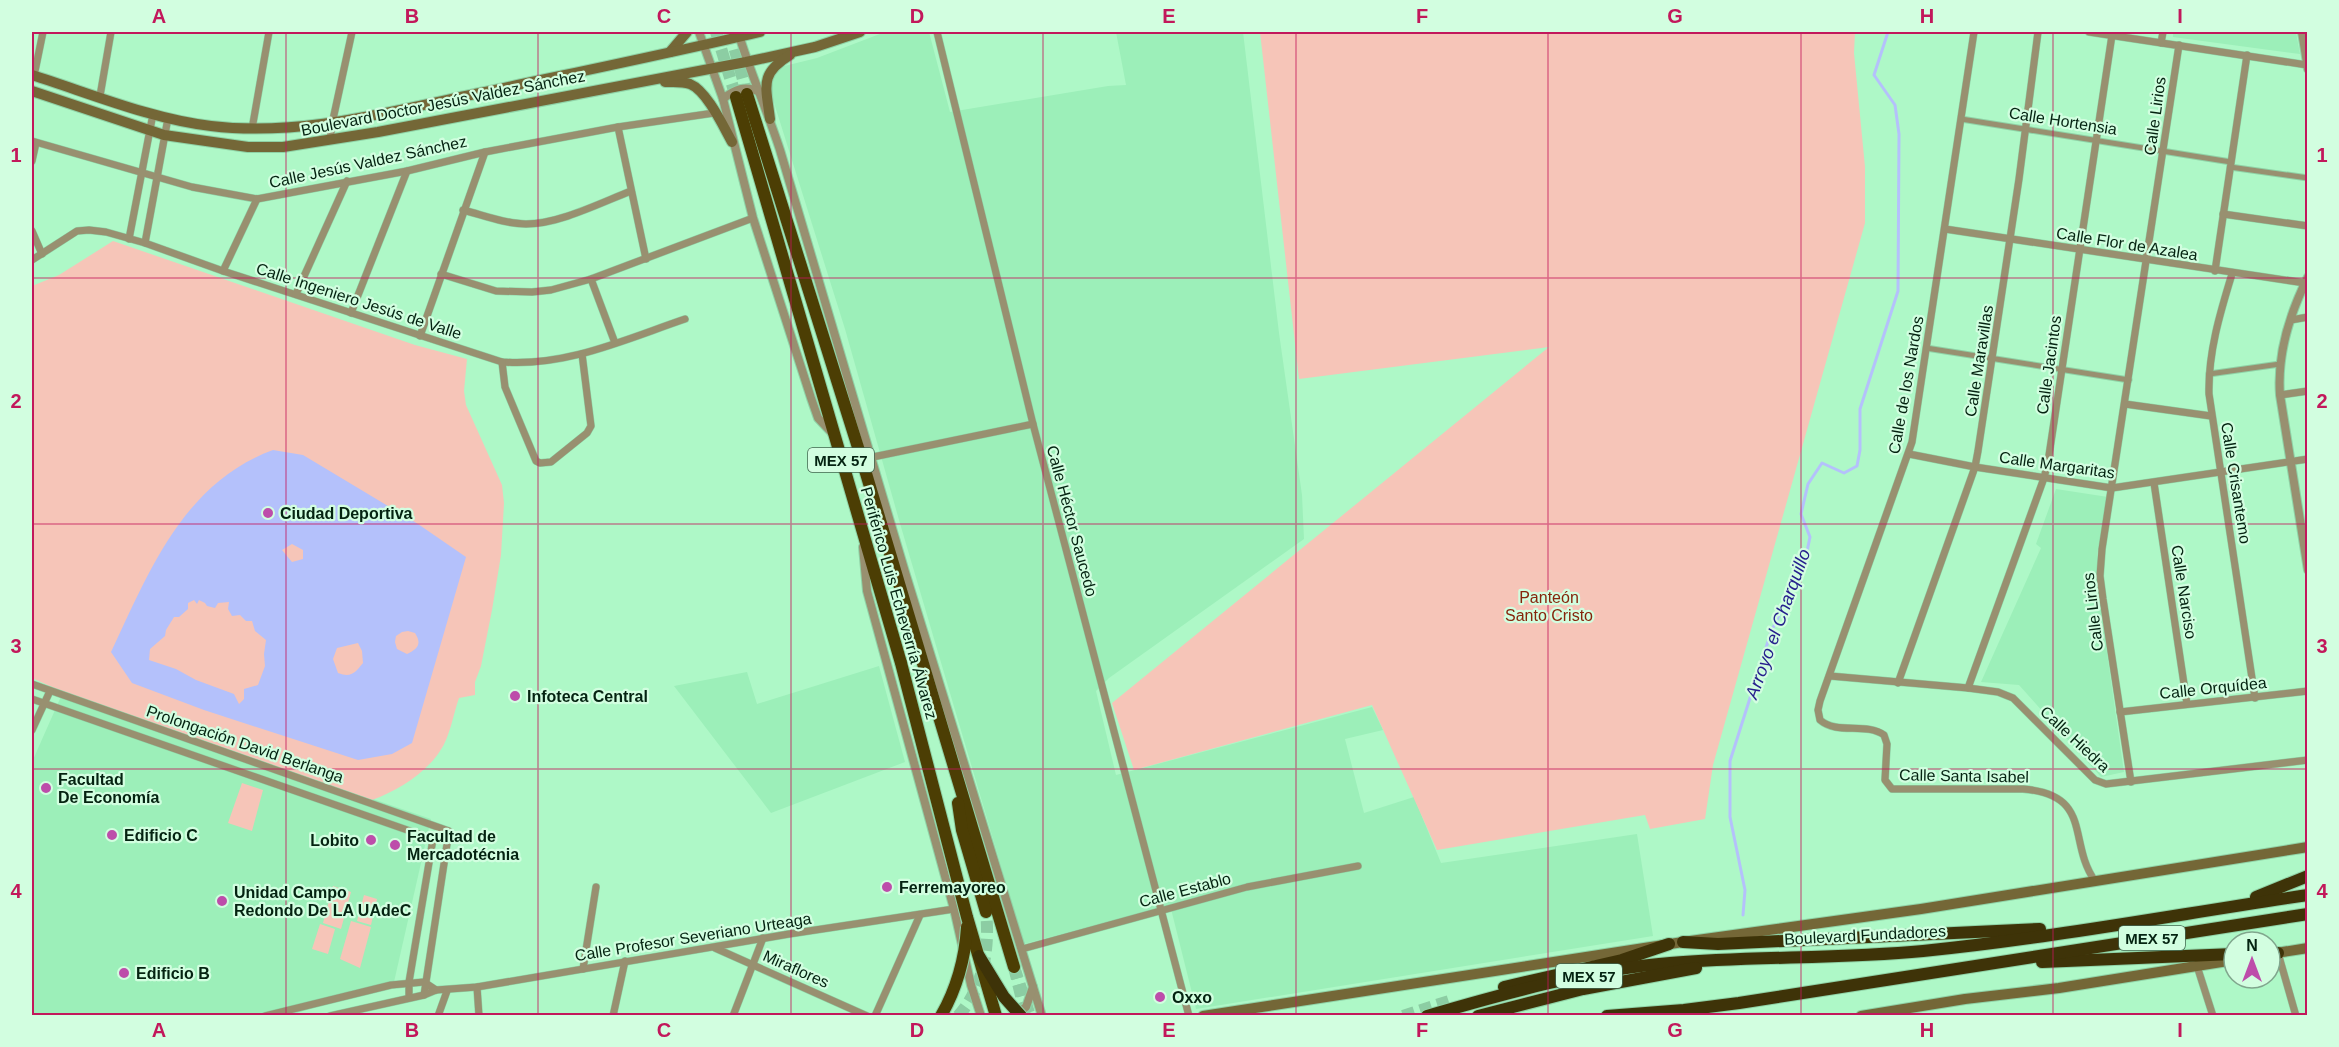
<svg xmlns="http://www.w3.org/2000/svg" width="2339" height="1047" viewBox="0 0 2339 1047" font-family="Helvetica,sans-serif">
<rect width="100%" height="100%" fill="#aef8c7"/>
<g fill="#9cefb9">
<polygon points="885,32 929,32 950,112 1108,86 1126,85 1116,32 1243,32 1279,333 1302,495 1304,539 1109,678 1096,691 1116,775 1372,707 1383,730 1345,739 1364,813 1414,797 1441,863 1637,834 1653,936 1196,1009 1170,905 1024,944 899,520 845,329 764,71 817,58"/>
<polygon points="2173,32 2296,32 2300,54 2173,37"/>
<polygon points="2056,489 2108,497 2097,554 2100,604 2124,772 2101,777 2019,685 1981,682 2041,548 2036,544"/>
<polygon points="879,666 905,762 771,813 674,686 747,672 757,704"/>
<polygon points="63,692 431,819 394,982 291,1015 32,1015 32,762"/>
</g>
<g fill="#f6c5b8">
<polygon points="1260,32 1855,32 1854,53 1865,167 1865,223 1713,765 1705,819 1650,829 1645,815 1437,850 1372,705 1134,770 1112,703 1549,347 1299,379"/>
<path d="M113,241L415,345L467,359L464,391L466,405L502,485L504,503L501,555L492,610L481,666L475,682V695L459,698C453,715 450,737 440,751C425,774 397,791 372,800L63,692L32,678V286L59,275Z"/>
<polygon points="242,783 263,790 252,831 228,823"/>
<polygon points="333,886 351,892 341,929 323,923"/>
<polygon points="364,895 377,899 371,925 357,921"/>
<polygon points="351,921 371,927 360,968 340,959"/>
<polygon points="320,924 335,929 328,954 312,949"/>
</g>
<path fill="#b4c1fb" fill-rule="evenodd" d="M273,450L303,455L418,524L466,557L412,743L392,754L358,760L204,710L132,683L111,652C149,572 183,483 273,450ZM292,544L303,550V559L292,562L282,550ZM194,600L197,604L199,600L205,603L207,606L215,608L218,603L229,602L228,609L232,616L240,615L246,621H252L255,631L266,640L264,654L265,666L258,685L244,689V699L239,704L234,694L196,680L176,669L149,660L150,649L165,636L166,630L174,617H179L188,609V603ZM408,631L415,633C422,644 418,649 407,654L397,649L395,642L396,636L402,632ZM358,643L362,651L363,663C355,673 351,678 338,673L333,659L337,648Z"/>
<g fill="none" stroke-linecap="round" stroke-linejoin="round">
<polyline stroke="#b4c1fb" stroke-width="3" points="1743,915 1745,890 1730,817 1730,761 1771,632 1805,561 1810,537 1801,514 1808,484 1822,463 1844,473 1857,466 1860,450 1860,409 1898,291 1899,134 1895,105 1874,75 1888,32"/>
<g stroke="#8ccda3" stroke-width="12" stroke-dasharray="12 6" stroke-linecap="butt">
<polyline points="716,32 736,97"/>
<polyline points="730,32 747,94"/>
<polyline points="1014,967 1026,1016"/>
<path d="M958,1016C983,989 990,948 986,912"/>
</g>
<g stroke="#8ccda3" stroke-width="12" stroke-dasharray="12 6" stroke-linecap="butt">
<polyline points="1014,967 1030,1016"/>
<polyline points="1403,1016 1452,1000"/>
</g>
<g stroke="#8fd2a6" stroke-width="7">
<g id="pedestrian">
<polyline points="1961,119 2231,162"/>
<polyline points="2230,167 2308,178"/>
<polyline points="1926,348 2129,380"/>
<polyline points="2209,374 2280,364"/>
</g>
</g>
<g stroke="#8fd2a6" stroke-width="8">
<g id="minor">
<polyline points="937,32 1033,424 1189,1016"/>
<path d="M1974,32L1912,442L1820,701L1818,710L1820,720C1837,735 1866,722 1884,735L1887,744L1885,780L1892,789H2023C2094,795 2067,842 2095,881"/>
<polyline points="2089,32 2307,65"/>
<polyline points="2161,43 2163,32"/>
<polyline points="34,76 43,32"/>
<polyline points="100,96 111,32"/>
<polyline points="618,127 646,259"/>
<polyline points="252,129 269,32"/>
<polyline points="330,140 332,124 352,32"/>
<polyline points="32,141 192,187 257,199 407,171 485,152 618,127 714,113"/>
<polyline points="32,161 36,143"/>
<path d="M463,210C483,215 505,224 526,224C559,224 600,203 631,191"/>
<polyline points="2223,214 2308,226"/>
<polyline points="1945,229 2305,283"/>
<polyline points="32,231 42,254"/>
<polyline points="129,239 153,114"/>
<polyline points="145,243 168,118"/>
<path d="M32,260L77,231L89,230L106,232L145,243L223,271L502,362C566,367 626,339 685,319"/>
<polyline points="223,271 257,199"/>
<polyline points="2215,271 2247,55"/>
<polyline points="441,274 496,291 532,292 551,290 591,279 753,218"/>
<path d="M2232,274C2220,313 2208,353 2209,394L2255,698"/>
<polyline points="591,279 615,343"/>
<polyline points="296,294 347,181"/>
<polyline points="351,313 407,171"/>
<polyline points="2291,320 2308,317"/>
<polyline points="420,336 485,152"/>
<polyline points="502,362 505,387 536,461 540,463 551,462 587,433 591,426 582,354"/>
<polyline points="2280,395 2308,391"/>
<polyline points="2125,404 2211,416"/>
<polyline points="1909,454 1975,467 2112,488 2308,459"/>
<polyline points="868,458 1033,424"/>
<polyline points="2154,483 2187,704"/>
<polyline points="1830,676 1968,688 1998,692 2013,698 2095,780 2106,784 2308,760"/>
<polyline points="1898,683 1975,467 1978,451 2019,179 2038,32"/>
<polyline points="32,684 449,831 424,995"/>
<polyline points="1968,688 2044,478 2048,462 2112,35"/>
<polyline points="32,699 433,839 409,982 409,997"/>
<polyline points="2120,712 2308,691"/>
<polyline points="32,730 50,691"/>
<polyline points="2131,782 2103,599 2100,576 2102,549 2179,45"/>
<polyline points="715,948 867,1016"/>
<polyline points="1022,949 1247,887 1358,866"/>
<polyline points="2278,953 2296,1016"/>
<polyline points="2197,966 2213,1016"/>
<polyline points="583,969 596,887"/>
<polyline points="477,987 479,1016"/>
<polyline points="265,1016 391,985 424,982 436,990"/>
<polyline points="330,1016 424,995 436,990 477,987 789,934 954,909"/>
<polyline points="438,1016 447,991"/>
<polyline points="613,1016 625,961"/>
<polyline points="733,1016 763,938"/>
<polyline points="875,1016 920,915"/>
</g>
</g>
<g stroke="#8fd2a6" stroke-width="10">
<g id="tertiary">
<polyline points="699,32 723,99 753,218 811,398 818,418 833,434"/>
<path d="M738,32C750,72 767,110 780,150L905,572L1042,1016"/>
<polyline points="2302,32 2308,69"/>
<path d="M723,99C735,89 745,85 760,92"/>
<path d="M2308,277C2290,313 2277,355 2280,395L2308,570"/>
<polyline points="863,547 867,591 954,909 971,985 981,1016"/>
<polyline points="1015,1015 1026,1007 1033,987"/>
</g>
</g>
<g stroke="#8fd2a6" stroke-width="12">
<g id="secondary">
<polyline points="670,52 687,32"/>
<path d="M32,75C89,93 151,119 211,126C301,137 392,111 480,93C573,73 667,54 760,32"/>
<path d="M665,82C673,82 682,81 690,84C707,91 723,126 732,142"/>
<polyline points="32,91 164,135 248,147 283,147 378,132 746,62 815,47 860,32"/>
<path d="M770,119C766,86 759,74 790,55"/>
<polyline points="2270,954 2308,948"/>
<polyline points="1203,1016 1683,942 1921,909 2308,847"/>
<polyline points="1861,1016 1965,999 2059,988 2234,960"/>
</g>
</g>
<g stroke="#8fd2a6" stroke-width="14">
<g id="trunk">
<polyline points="747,94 862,460 1014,967"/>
<polyline points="736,97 901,663"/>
<polyline points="958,803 962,830 986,912"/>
</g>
</g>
<g stroke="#8fd2a6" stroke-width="14">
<g id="motorway">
<polyline points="2256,897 2308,876"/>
<polyline points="1683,942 1718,944 2040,929"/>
<polyline points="2270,953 2278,953"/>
<polyline points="2042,962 2234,954"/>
<polyline points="1504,987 1622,960 1669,944"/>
<path d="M1427,1016C1502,994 1592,969 1670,963C1754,956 1839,959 1923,951C2052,938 2179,914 2308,895"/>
<polyline points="1478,1016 1583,989 1696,968"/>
<polyline points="1607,1016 1684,1010 1739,1003 2308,914"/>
</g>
</g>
<use href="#pedestrian" stroke="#989070" stroke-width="5"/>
<use href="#minor" stroke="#989070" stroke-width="7"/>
<use href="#tertiary" stroke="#989070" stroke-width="8"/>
<use href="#secondary" stroke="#746737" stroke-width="10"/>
<use href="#trunk" stroke="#4c3e04" stroke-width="12"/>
<use href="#motorway" stroke="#3e3308" stroke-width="12"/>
<g stroke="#8fd2a6" stroke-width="14" stroke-linecap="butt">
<g id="trunk-bridge">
<polyline points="901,663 967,917 996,1016"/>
<path d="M941,1016C957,988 965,959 967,927"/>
</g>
</g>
<g stroke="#8fd2a6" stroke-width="14" stroke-linecap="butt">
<polyline id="motorway-bridge" points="979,956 1004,997 1021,1016"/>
</g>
<use href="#trunk-bridge" stroke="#4c3e04" stroke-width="12"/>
<use href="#motorway-bridge" stroke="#3e3308" stroke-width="12"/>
</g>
<path fill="none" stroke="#c2185b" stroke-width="1.5" stroke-opacity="0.55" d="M286,32V1016M538,32V1016M791,32V1016M1043,32V1016M1296,32V1016M1548,32V1016M1801,32V1016M2053,32V1016M32,278H2308M32,524H2308M32,769H2308"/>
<g fill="#bd4daa" stroke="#d2fee0" stroke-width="2">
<circle cx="268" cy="513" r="6"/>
<circle cx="515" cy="696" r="6"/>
<circle cx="46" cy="788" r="6"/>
<circle cx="112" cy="835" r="6"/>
<circle cx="371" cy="840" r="6"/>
<circle cx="395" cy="845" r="6"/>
<circle cx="887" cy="887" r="6"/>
<circle cx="222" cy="901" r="6"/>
<circle cx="124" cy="973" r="6"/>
<circle cx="1160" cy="997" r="6"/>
</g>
<g text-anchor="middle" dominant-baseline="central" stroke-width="4.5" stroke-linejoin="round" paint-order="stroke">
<g fill="#d2fee0" stroke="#42654f" stroke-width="1.5">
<rect x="808" y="448" width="66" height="24" rx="4.5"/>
<rect x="2119" y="926" width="66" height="24" rx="4.5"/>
<rect x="1556" y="964" width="66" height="24" rx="4.5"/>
</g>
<g font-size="15" font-weight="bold" fill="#042311">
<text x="841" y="460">MEX 57</text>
<text x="2152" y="938">MEX 57</text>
<text x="1589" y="976">MEX 57</text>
</g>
<g font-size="16" fill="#042311" stroke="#d2fee0">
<text transform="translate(443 103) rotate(-11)">Boulevard Doctor Jesús Valdez Sánchez</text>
<text transform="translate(2155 116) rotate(-82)">Calle Lirios</text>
<text transform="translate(2063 121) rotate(9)">Calle Hortensia</text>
<text transform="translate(368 162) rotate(-12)">Calle Jesús Valdez Sánchez</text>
<text transform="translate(2127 244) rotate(9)">Calle Flor de Azalea</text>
<text transform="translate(359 301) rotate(18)">Calle Ingeniero Jesús de Valle</text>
<text transform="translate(1979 361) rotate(-81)">Calle Maravillas</text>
<text transform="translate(2049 365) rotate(-82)">Calle Jacintos</text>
<text transform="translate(1906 385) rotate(-80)">Calle de los Nardos</text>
<text transform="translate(2057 465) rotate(8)">Calle Margaritas</text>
<text transform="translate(2236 483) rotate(81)">Calle Crisantemo</text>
<text transform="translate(1072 521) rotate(75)">Calle Héctor Saucedo</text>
<text transform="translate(2184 592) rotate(81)">Calle Narciso</text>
<text transform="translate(899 603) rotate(74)">Periférico Luis Echeverría Álvarez</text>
<text transform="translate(2093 612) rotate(-97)">Calle Lirios</text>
<text transform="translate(2213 688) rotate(-6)">Calle Orquídea</text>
<text transform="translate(2075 739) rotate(43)">Calle Hiedra</text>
<text transform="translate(245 744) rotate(19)">Prolongación David Berlanga</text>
<text transform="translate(1964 776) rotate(1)">Calle Santa Isabel</text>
<text transform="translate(1185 890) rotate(-15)">Calle Establo</text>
<text transform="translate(1865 935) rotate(-3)">Boulevard Fundadores</text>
<text transform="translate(693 937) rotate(-9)">Calle Profesor Severiano Urteaga</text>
<text transform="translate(796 969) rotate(24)">Miraflores</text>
</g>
<g font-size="16" font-weight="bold" fill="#042311" stroke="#d2fee0" text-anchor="start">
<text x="280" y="513">Ciudad Deportiva</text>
<text x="527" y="696">Infoteca Central</text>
<text x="58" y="779">Facultad<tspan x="58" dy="18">De Economía</tspan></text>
<text x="124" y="835">Edificio C</text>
<text x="407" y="836">Facultad de<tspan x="407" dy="18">Mercadotécnia</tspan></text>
<text x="359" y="840" text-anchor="end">Lobito</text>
<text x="899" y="887">Ferremayoreo</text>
<text x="234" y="892">Unidad Campo<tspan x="234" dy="18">Redondo De LA UAdeC</tspan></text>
<text x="136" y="973">Edificio B</text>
<text x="1172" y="997">Oxxo</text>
</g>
<g font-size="16" fill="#86250c" stroke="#d2fee0">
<text x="1549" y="597">Panteón<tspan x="1549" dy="18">Santo Cristo</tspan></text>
</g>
<g font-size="18" font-style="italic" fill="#26208d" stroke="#d2fee0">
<text transform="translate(1778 624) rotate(-70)">Arroyo el Charquillo</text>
</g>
</g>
<rect width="2339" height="1047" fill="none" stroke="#d2fee0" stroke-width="66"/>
<g transform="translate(2252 960)"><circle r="28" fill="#d2fee0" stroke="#80a68d" stroke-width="1.5"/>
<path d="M0-4.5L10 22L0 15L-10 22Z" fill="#bd4daa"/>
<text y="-9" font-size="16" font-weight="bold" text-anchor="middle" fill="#042311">N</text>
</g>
<rect x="33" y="33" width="2273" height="981" fill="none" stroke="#c2185b" stroke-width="2"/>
<g font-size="20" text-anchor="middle" font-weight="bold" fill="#c2185b">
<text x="159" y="23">A</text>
<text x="412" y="23">B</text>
<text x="664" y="23">C</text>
<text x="917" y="23">D</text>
<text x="1169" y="23">E</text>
<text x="1422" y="23">F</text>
<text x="1675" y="23">G</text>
<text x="1927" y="23">H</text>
<text x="2180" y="23">I</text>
<text x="16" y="162">1</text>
<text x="2322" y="162">1</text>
<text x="16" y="408">2</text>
<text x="2322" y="408">2</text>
<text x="16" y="653">3</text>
<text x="2322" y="653">3</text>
<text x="16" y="898">4</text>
<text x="2322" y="898">4</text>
<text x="159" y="1037">A</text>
<text x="412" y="1037">B</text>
<text x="664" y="1037">C</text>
<text x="917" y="1037">D</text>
<text x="1169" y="1037">E</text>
<text x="1422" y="1037">F</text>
<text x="1675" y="1037">G</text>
<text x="1927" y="1037">H</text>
<text x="2180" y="1037">I</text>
</g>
</svg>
